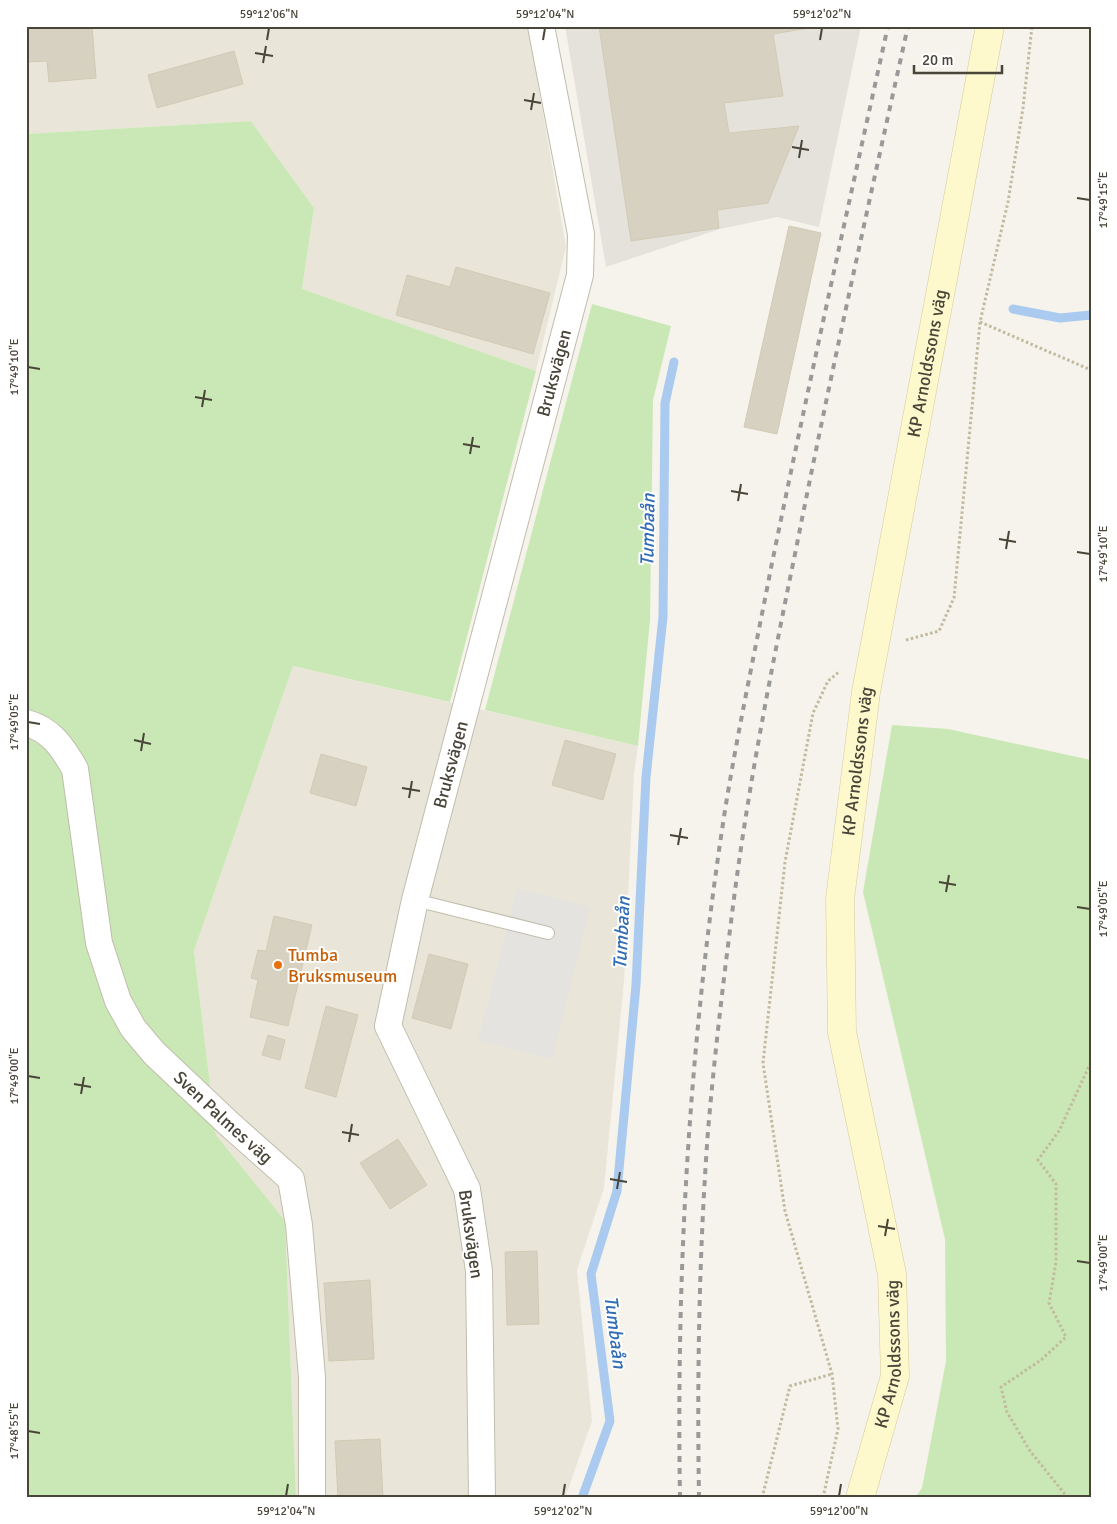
<svg xmlns="http://www.w3.org/2000/svg" width="1117" height="1524" viewBox="0 0 1117 1524" font-family="Signika,sans-serif">
<rect width="100%" height="100%" fill="#f5f3eb"/>
<g fill="#e9e6d9">
<polygon points="26,26 528,26 566,247 536,371 302,289 314,208 251,121 26,134"/>
<polygon points="293,666 638,746 634,774 624,981 604,1188 577,1270 592,1421 565,1498 296,1498 285,1222 216,1135 194,951"/>
</g>
<polygon fill="#e5e2dc" points="565,26 861,26 819,227 777,217 720,229 606,267"/>
<g fill="#cae8b5">
<polygon points="251,121 314,208 302,289 536,371 450,702 293,666 194,951 216,1135 285,1221 296,1498 26,1498 26,134"/>
<polygon points="592,304 671,326 653,400 650,620 638,746 485,710"/>
<polygon points="892,725 948,729 1091,760 1091,1498 915,1498 922,1488 946,1361 945,1239 863,892"/>
</g>
<polygon fill="#e4e3df" points="517,888 590,907 552,1059 478,1040"/>
<g fill="none" stroke-linecap="round" stroke-linejoin="round">
<g stroke="#aacaf0" stroke-width="9">
<polyline points="1013,309 1060,318 1091,315"/>
<polyline points="582,1498 610,1421 591,1274 617,1191 636,985 646,777 663,617 665,403 674,362"/>
</g>
</g>
<g fill="#d7d1c1" stroke="#d1cab4">
<polygon points="26,26 92,26 96,78 49,82 47,61 26,62"/>
<polygon points="599,26 820,26 773,34 783,96 724,103 729,133 799,126 768,203 717,210 719,228 631,241"/>
<polygon points="234,51 243,84 157,108 148,75"/>
<polygon points="789,226 821,233 777,434 744,427"/>
<polygon points="456,267 550,293 533,354 396,315 407,275 450,287"/>
<polygon points="565,740 616,754 603,800 552,785"/>
<polygon points="321,754 367,767 356,806 310,793"/>
<polygon points="274,916 312,925 288,1026 250,1017 258,980 251,978 258,950 266,951"/>
<polygon points="429,954 468,964 451,1029 412,1018"/>
<polygon points="326,1006 358,1015 336,1097 305,1088"/>
<polygon points="268,1035 285,1040 280,1060 262,1055"/>
<polygon points="398,1139 427,1185 390,1209 360,1163"/>
<polygon points="537,1251 539,1324 507,1325 505,1252"/>
<polygon points="370,1280 374,1359 329,1361 324,1283"/>
<polygon points="380,1439 383,1498 338,1498 335,1441"/>
</g>
<g fill="none" stroke-linecap="round" stroke-linejoin="round">
<g stroke="#c1bdad" stroke-width="14">
<polyline id="service" points="415,900 548,933"/>
</g>
<g stroke="#c1bdad" stroke-width="28">
<g id="minor">
<path id="s1" d="M26,723C51,729 63,748 75,769L99,943L118,1001L133,1028L154,1053L227,1122L291,1179L299,1225L312,1377V1498"/>
<path id="s2" d="M482,1498L479,1271L467,1189L388,1026L415,900L580,275L581,234L541,26"/>
</g>
</g>
<g stroke="#d4cc9b" stroke-width="29">
<g id="secondary">
<path id="s3" d="M860,1498L895,1376L892,1274L842,1032L840,899L866,692L990,26"/>
</g>
</g>
<g stroke="#c2ba9f" stroke-width="3" stroke-dasharray="2.5 2.5" stroke-linecap="butt">
<polyline points="980,322 1091,370"/>
<polyline points="906,640 939,631 954,598 980,322 1008,202 1023,108 1032,26"/>
<polyline points="762,1498 790,1386 832,1374"/>
<polyline points="823,1498 838,1429 832,1374 785,1211 763,1063 785,862 813,713 828,681 840,671"/>
<polyline points="1068,1498 1030,1451 1007,1412 1001,1387 1041,1360 1066,1337 1049,1303 1056,1262 1056,1184 1038,1160 1059,1131 1091,1062"/>
</g>
<use href="#service" stroke="#fff" stroke-width="12"/>
<use href="#minor" stroke="#fff" stroke-width="26"/>
<use href="#secondary" stroke="#fef8cd" stroke-width="28"/>
<g stroke="#999" stroke-width="4" stroke-dasharray="6 6" stroke-linecap="butt">
<path d="M680,1498C676,1266 690,1033 726,804C739,725 756,646 771,568C808,387 848,207 888,26"/>
<path d="M699,1498C697,1376 699,1253 708,1131C714,1061 722,992 731,922C746,798 770,676 795,554C830,377 869,202 908,26"/>
</g>
</g>
<path fill="none" stroke="#4a4539" stroke-width="2" d="M267,40L269,28M543,40L545,28M820,40L822,28M255,53L273,56M263,63L266,46M524,100L541,103M531,110L534,93M792,147L809,150M799,158L802,140M1077,198L1090,200M28,367L40,369M195,397L212,400M202,407L205,390M463,444L480,447M470,454L473,437M731,491L748,494M738,501L741,484M999,539L1016,542M1006,549L1009,531M1077,552L1090,554M28,722L40,724M134,740L151,744M141,751L144,733M402,788L420,791M409,798L412,781M670,835L688,838M678,845L681,828M939,882L956,885M946,892L949,875M1077,907L1090,909M28,1076L40,1078M74,1084L91,1087M81,1094L84,1077M342,1132L359,1135M349,1142L352,1124M610,1179L627,1182M617,1189L620,1172M878,1226L895,1229M885,1236L888,1219M1077,1261L1090,1263M28,1431L40,1433M286,1496L288,1484M563,1496L565,1484M839,1496L841,1484"/>
<circle fill="#e8710a" stroke="#fff" stroke-width="2" cx="278" cy="965" r="5"/>
<g text-anchor="middle" dominant-baseline="central" stroke-width="4" stroke-linejoin="round" paint-order="stroke">
<g font-size="18" fill="#4a4539" stroke="#fff">
<text stroke="none"><textPath href="#s3" startOffset="1152">KP Arnoldssons väg</textPath></text>
<text stroke="none"><textPath href="#s2" startOffset="1165">Bruksvägen</textPath></text>
<text stroke="none"><textPath href="#s3" startOffset="748">KP Arnoldssons väg</textPath></text>
<text stroke="none"><textPath href="#s2" startOffset="760">Bruksvägen</textPath></text>
<text stroke="none"><textPath href="#s1" startOffset="464">Sven Palmes väg</textPath></text>
<text transform="translate(471 1234) rotate(82)">Bruksvägen</text>
<text stroke="none"><textPath href="#s3" startOffset="148">KP Arnoldssons väg</textPath></text>
</g>
<g font-size="18" fill="#c56008" stroke="#fff" text-anchor="start">
<text x="288" y="955">Tumba<tspan x="288" dy="21">Bruksmuseum</tspan></text>
</g>
<g font-size="19" font-style="italic" fill="#326db5" stroke="#fff">
<text transform="translate(648 530) rotate(-89)">Tumbaån</text>
<text transform="translate(622 933) rotate(-87)">Tumbaån</text>
<text transform="translate(615 1332) rotate(83)">Tumbaån</text>
</g>
</g>
<rect width="1117" height="1524" fill="none" stroke="#ffffff" stroke-width="55"/>
<path d="M914 65v8h88v-8" fill="none" stroke="#4a4539" stroke-width="2.5"/>
<text x="922" y="65" font-size="15" fill="#4a4539" stroke="#ffffff" stroke-width="4" paint-order="stroke">20 m</text>
<rect x="28" y="28" width="1062" height="1468" fill="none" stroke="#4a4539" stroke-width="2"/>
<g font-size="12" text-anchor="middle" fill="#4a4539">
<text x="269" y="18">59°12'06"N</text>
<text x="545" y="18">59°12'04"N</text>
<text x="822" y="18">59°12'02"N</text>
<text transform="translate(1103 200) rotate(-90)" y="4">17°49'15"E</text>
<text transform="translate(14 367) rotate(-90)" y="4">17°49'10"E</text>
<text transform="translate(1103 554) rotate(-90)" y="4">17°49'10"E</text>
<text transform="translate(14 722) rotate(-90)" y="4">17°49'05"E</text>
<text transform="translate(1103 909) rotate(-90)" y="4">17°49'05"E</text>
<text transform="translate(14 1076) rotate(-90)" y="4">17°49'00"E</text>
<text transform="translate(1103 1263) rotate(-90)" y="4">17°49'00"E</text>
<text transform="translate(14 1431) rotate(-90)" y="4">17°48'55"E</text>
<text x="286" y="1515">59°12'04"N</text>
<text x="563" y="1515">59°12'02"N</text>
<text x="839" y="1515">59°12'00"N</text>
</g>
</svg>
